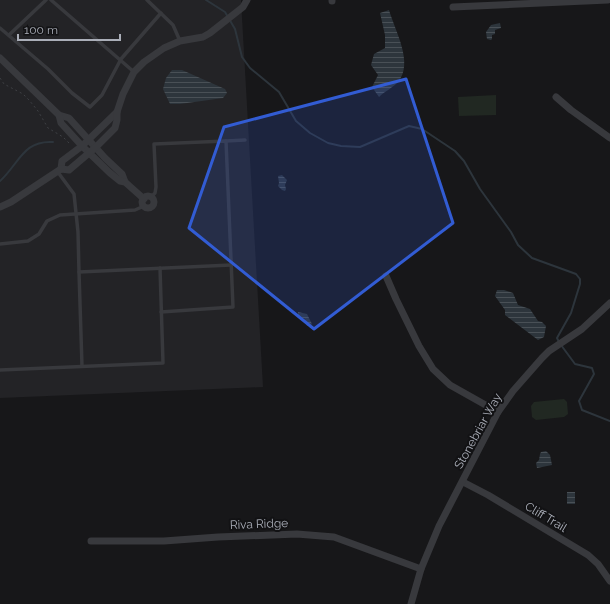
<svg xmlns="http://www.w3.org/2000/svg" width="610" height="604" viewBox="0 0 610 604" font-family="Raleway,sans-serif">
<defs>
<pattern id="water-rules" width="6" height="5" patternUnits="userSpaceOnUse"><rect width="6" height="5" fill="#2d353c"/><path d="M0 2.5h6" fill="none" stroke="#495056"/></pattern>
</defs>
<rect width="100%" height="100%" fill="#171719"/>
<polygon fill="#232326" points="0,0 241,0 263,387 0,398"/>
<g fill="#212822">
<polygon points="496,95 496,115 459,116 458,97"/>
<polygon points="564,399 567,402 568,414 564,417 536,420 532,417 531,406 534,402"/>
</g>
<g fill="url(#water-rules)">
<path d="M389,10C395,31 414,63 398,82C394,87 385,91 379,97L372,87L378,75L371,65L374,54L385,48V35L380,13Z"/>
<polygon points="500,23 501,28 495,30 495,34 492,35 492,39 491,40 487,39 486,32 491,25"/>
<polygon points="172,70 182,70 225,89 227,93 223,98 180,104 170,104 163,89 166,78"/>
<polygon points="282,175 287,180 285,185 286,189 285,191 282,190 278,186 279,183 278,176"/>
<polygon points="497,290 504,290 513,293 518,305 530,309 538,321 542,322 546,326 544,337 538,340 505,315 505,310 495,296"/>
<polygon points="298,312 307,314 312,324 311,325 307,326 305,319 298,316"/>
<polygon points="546,451 550,455 552,465 537,468 536,463 539,460 540,454 541,452"/>
<rect x="567" y="492" width="8" height="12"/>
</g>
<g fill="none" stroke-linecap="round" stroke-linejoin="round">
<g stroke="#2d353c" stroke-width="2">
<polyline points="206,0 225,12 235,29 242,57 250,68 279,92 296,121 310,133 328,143 341,146 360,147 409,126 422,129 455,151 464,161 480,189 511,232 518,245 532,258 576,274 580,279 580,284 571,313 557,338 559,342"/>
<path d="M0,181C19,164 23,140 53,142"/>
<polyline points="561,345 575,364 592,368 594,374 579,401 582,410 610,421"/>
</g>
<polyline stroke="#3e4044" stroke-width="1" stroke-dasharray="2 3" stroke-linecap="butt" points="0,78 4,84 23,94 29,100 38,111 48,128 63,137 71,145"/>
<g stroke="#38393d" stroke-width="3.5">
<polyline points="51,0 134,72"/>
<polyline points="147,0 173,25 180,41"/>
<polyline points="0,28 48,69 72,93 90,107 102,95 121,59 161,13"/>
<polyline points="9,35 46,0"/>
<polyline points="226,141 245,140"/>
<polyline points="57,171 74,194 78,232 79,272 231,265"/>
<polyline points="151,197 155,193 156,187 154,144 226,141 233,307 161,312"/>
<polyline points="0,244 28,241 39,234 47,221 60,215 135,210 144,206"/>
<polyline points="79,272 82,366"/>
<polyline points="0,370 163,363 160,268"/>
</g>
<g stroke="#38393d" stroke-width="7">
<polyline points="332,0 332,1"/>
<polyline points="453,7 608,0"/>
<polyline points="0,58 59,115 69,118 105,158 122,174 125,182"/>
<polyline points="556,97 571,110 610,138"/>
<polyline points="59,115 61,123 82,146 110,173 120,181 125,182 144,199"/>
<polyline points="61,169 62,161 82,146 117,112"/>
<circle cx="148" cy="202" r="6"/>
<polyline points="0,207 11,202 61,169 69,170 96,147 115,128 117,120 117,112 123,94 134,72 144,62 164,48 180,41 203,37 210,33 243,7 247,0"/>
<polyline points="386,276 396,299 419,346 433,369 450,385 498,412"/>
<polyline points="463,482 488,495 588,555 598,564 610,581"/>
<polyline points="91,541 164,541 218,537 297,534 334,537 421,569"/>
<polyline points="411,604 421,569 439,526 498,412 513,391 542,358 549,351 582,329 610,303"/>
</g>
</g>
<path fill="#325cd3" fill-opacity="0.2" stroke="#325cd3" stroke-width="3" stroke-linejoin="round" d="M406,79L453,223L314,329L189,228L224,127Z"/>
<g text-anchor="middle" dominant-baseline="central" stroke-width="4" stroke-linejoin="round" paint-order="stroke">
<g font-size="12" fill="#aaaeb8" stroke="#121214">
<text transform="translate(478 431) rotate(-61)">Stonebriar Way</text>
<text transform="translate(546 517) rotate(31)">Cliff Trail</text>
<text transform="translate(259 524) rotate(-2)">Riva Ridge</text>
</g>
</g>
<path d="M18 34v6h102v-6" fill="none" stroke="#aaaeb8" stroke-width="2"/>
<text x="24" y="34" font-size="12" fill="#aaaeb8" stroke="#121214" stroke-width="3" paint-order="stroke">100 m</text>
</svg>
